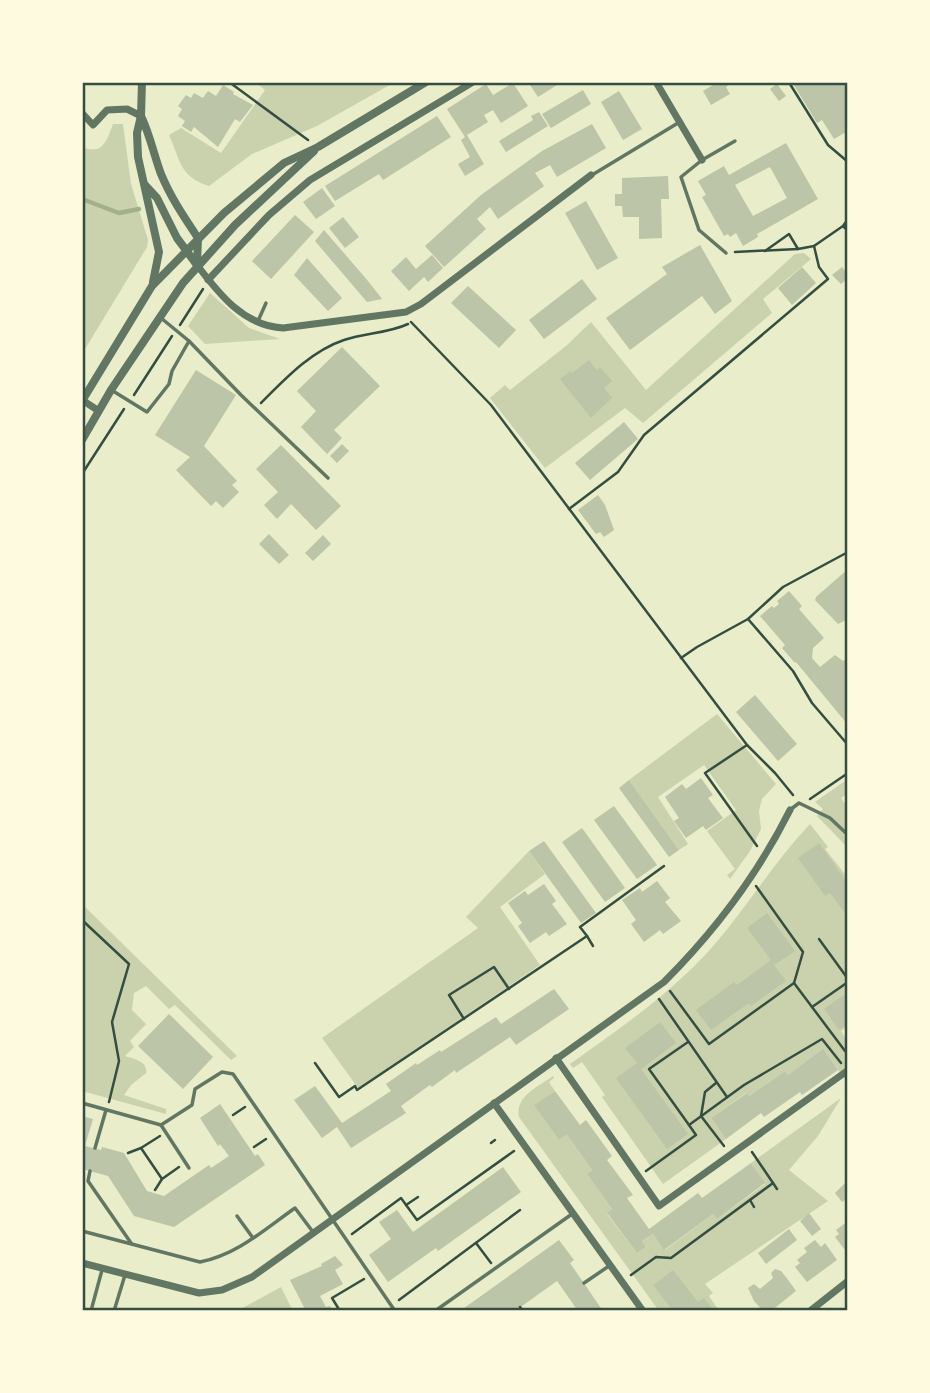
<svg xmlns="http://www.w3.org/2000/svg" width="930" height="1393" viewBox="0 0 930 1393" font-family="Lato,sans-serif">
<rect width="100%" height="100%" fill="#e9edc9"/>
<g fill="#cad2ad">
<path d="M255,82H395L317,126L252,154L209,186C180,177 181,162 169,135L181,128L221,153L265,90Z"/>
<path d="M113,124H123L131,184L148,240L147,247L82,354V147C104,156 107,139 113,124Z"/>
<polygon points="804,253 811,259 763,299 772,313 643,423 625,408 545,468 490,398 505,385 510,390 566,346 591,322 646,390 795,254"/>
<polygon points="210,293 249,328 280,339 205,344 188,326"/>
<polygon points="717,714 776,784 762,799 759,811 761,829 750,851 730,879 727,875 735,869 707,831 736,810 704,765 658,797 688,844 679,850 629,780"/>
<polygon points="848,779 848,793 841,798 848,808 848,848 817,816 823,809 815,802"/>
<path d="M810,824L828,847L825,849L848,878V1026L841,1031L848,1042V1083L823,1050L788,1075L785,1071L749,1096L746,1093L711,1118L726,1139L663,1184L602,1097L605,1095L582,1062L573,1068L570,1064C618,1030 667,996 707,953C744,912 772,864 810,824Z"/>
<polygon points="529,851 545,874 500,907 540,965 358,1088 322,1038 478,928 466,917"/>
<path d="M82,904L237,1056L231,1060L175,1005L169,1009L146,986L134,993L132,1010L146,1024L130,1041L134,1047L125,1056C134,1059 148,1061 146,1073L131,1085L124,1095L166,1109V1114L82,1091Z"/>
<path d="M553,1076L554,1078L549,1082L555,1091L535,1105L559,1140L567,1135L592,1170L587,1174L612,1209L607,1214L637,1253L646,1247L642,1241L653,1234L665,1250L713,1214L717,1219L765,1184L751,1163L841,1098L818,1136L789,1170L828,1201L705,1284L713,1293L709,1296L719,1311H659L519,1117C515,1096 538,1087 553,1076Z"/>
<polygon points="281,1287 293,1311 237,1311"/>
</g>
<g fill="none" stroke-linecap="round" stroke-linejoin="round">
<polyline stroke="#a3b18a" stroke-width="4.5" points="82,199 119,213 139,209"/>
</g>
<g fill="#bcc5a7" fill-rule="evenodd">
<polygon points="528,82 555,82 557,85 538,97"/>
<polygon points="718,82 729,82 730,84 726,87 730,94 711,105 703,91"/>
<polygon points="792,82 848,82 848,131 834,139 822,120 817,123"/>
<polygon points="513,83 528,106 501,123 493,110 484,115 488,122 467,135 484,164 465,176 458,164 470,157 461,140 465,137 447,109 486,84 493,95"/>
<polygon points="777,84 786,96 779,101 770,89"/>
<polygon points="223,85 234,92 233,94 253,105 240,122 235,119 218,147 194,127 191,132 182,126 185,121 178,116 182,109 178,106 186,95 191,98 194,93 203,98 208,91 216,96"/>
<polygon points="583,90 591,104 551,128 542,114"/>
<polygon points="619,91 642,129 623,140 601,102"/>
<polygon points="539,112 548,126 506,152 499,141 533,120 531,116"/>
<polygon points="437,116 451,137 383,180 379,174 335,201 325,186"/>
<polygon points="592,124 606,148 557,177 550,165 535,173 544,186 498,219 490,207 477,219 486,229 444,267 425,246 481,195 542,151"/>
<path d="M786,143L818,199L757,234L758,237L743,246L736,233L730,237L728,234L724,236L702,197L706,195L698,181L724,166L729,175ZM770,167L787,198L753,216L735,185Z"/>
<polygon points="668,176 669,199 661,199 662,238 639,239 639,217 623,217 622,206 615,206 615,194 622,194 622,178"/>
<polygon points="322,188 335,206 316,219 303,202"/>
<polygon points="586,201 618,258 597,270 565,213"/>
<polygon points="295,215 314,232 271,279 252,261"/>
<polygon points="343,217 359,237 345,248 329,228"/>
<polygon points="324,230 368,281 382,299 367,302 315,241"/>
<polygon points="700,245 732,301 715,314 702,296 630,350 606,318 667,274 662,267"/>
<polygon points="432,255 443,268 428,282 424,277 409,291 391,271 406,257 416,269"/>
<polygon points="307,258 342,298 328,311 294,275"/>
<polygon points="802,267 816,283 792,305 778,288"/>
<polygon points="842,267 848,275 848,278 841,284 832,275"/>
<polygon points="582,279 597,299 544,339 529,320"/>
<polygon points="468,286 516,330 499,348 451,303"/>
<polygon points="342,347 380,386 334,430 342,438 327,454 301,427 316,411 297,391"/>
<polygon points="589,360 597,370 600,367 612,381 604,388 612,398 591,418 560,379 570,371 572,373"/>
<polygon points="196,370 236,395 204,446 237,481 232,485 239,492 223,508 216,501 211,506 176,470 190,457 155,435"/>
<polygon points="624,422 638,439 590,480 575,463"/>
<polygon points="342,444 349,451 337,463 330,456"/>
<polygon points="281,445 341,506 316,530 291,504 277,519 264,505 278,492 256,469"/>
<polygon points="598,495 605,505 614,530 604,537 600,532 596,534 578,510"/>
<polygon points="269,534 289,555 279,564 259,544"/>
<polygon points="323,535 331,544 313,561 305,553"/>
<polygon points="848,569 848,623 846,620 838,624 815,600 816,597"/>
<polygon points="789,591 802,606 799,609 824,638 813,648 812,658 820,667 835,655 843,661 848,657 848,725 796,662 795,663 782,648 785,645 760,616 772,606 774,608 779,604 777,601"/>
<polygon points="755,695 797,744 778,761 736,712"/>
<polygon points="701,778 713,795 708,798 723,818 706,830 703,826 686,838 674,821 679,818 665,797 682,784 686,789"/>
<polygon points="629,780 679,850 669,857 619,788"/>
<polygon points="614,806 657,865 637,879 594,820"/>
<polygon points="582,828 625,888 605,902 562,842"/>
<polygon points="544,841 596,913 581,923 529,851"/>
<polygon points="819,843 846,881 848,880 848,917 830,893 825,896 798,858"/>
<polygon points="657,881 670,898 665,902 681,921 663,934 660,930 644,942 631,924 636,920 622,900 640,888 642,892"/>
<polygon points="544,884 556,901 552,904 567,924 549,936 546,932 530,943 518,926 522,923 508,903 525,891 528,895"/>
<polygon points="767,913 795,951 774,965 786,981 751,1006 749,1003 711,1030 696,1010 734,982 737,985 771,960 747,928"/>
<polygon points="554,989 569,1009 516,1045 510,1037 456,1073 455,1070 432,1087 430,1085 401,1106 406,1113 351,1148 337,1127 322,1138 294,1100 315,1086 342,1123 391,1091 386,1084 416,1063 417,1065 440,1050 441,1052 496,1017 501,1024"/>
<polygon points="848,992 848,1024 839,1030 824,1009"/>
<polygon points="169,1014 213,1057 183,1089 138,1046"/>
<polygon points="660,1022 676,1043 641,1069 688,1134 667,1149 616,1078 637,1063 625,1048"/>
<polygon points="823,1049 838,1070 802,1095 800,1092 764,1117 761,1113 726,1139 711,1118 747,1093 749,1096 785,1071 788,1075"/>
<polygon points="555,1091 580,1125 586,1120 612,1156 607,1160 633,1195 627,1198 649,1229 698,1193 702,1198 751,1163 765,1183 717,1219 713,1214 664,1250 653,1234 642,1241 646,1247 637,1253 607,1213 612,1209 587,1174 592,1170 567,1135 559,1140 534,1105"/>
<polygon points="220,1104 255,1156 258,1154 265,1165 174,1227 134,1216 108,1176 82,1169 82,1116 93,1119 85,1146 101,1150 102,1147 124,1153 147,1191 164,1196 209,1165 211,1168 229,1156 220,1144 218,1146 200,1118"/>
<polygon points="503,1167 521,1192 438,1251 436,1248 388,1282 369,1255 391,1239 379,1222 397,1210 413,1232"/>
<polygon points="845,1183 848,1187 848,1198 842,1202 835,1193"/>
<polygon points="809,1213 821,1229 812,1236 800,1221"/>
<polygon points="848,1221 848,1254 835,1237 839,1234 836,1230"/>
<polygon points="789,1229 797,1240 766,1264 758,1253"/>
<polygon points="559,1240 574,1260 570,1263 603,1311 578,1311 557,1281 515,1311 460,1311"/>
<polygon points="815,1240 821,1247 825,1243 837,1260 807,1282 795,1267 800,1263 797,1260 807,1252 804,1248"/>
<polygon points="335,1256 343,1265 335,1270 343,1284 320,1296 326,1307 330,1306 333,1311 306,1311 290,1280 322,1266 321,1264"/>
<polygon points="775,1269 781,1271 786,1277 796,1291 771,1311 763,1311 754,1301 748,1288 754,1284 760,1289 773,1278 771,1273"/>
<polygon points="673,1270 698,1302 704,1298 714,1311 673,1311 653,1285"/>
</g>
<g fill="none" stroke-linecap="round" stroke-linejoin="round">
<g stroke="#344e41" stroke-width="2.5">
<polyline points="229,82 308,140"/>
<polyline points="792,82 790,84 828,145 848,162"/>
<polyline points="848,219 843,226 848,231"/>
<polyline points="765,251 789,234 798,249 814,246 843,226"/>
<polyline points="735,252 798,249"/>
<polyline points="411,322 491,405 747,745 775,773 793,795"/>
<polyline points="180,325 203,289"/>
<polyline points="134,395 172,336"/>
<path d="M261,403C285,379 311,351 344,340C365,333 389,333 408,324"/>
<polyline points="82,474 124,409"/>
<polyline points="569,509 618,472 644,435 828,279 819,267 814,246"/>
<polyline points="748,619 793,671 812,703 848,745"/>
<polyline points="681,658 697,647 748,619 783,587 848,552"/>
<polyline points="747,745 705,773 757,846"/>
<polyline points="810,799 848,773"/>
<polyline points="82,920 129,964 112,1022 119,1061 109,1102"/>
<polyline points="587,936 593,946"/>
<polyline points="819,939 848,979"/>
<polyline points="794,983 845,1051 848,1049"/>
<polyline points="670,991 709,1044 794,983 803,952 756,886"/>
<polyline points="659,999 727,1097"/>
<polyline points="812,1007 848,982"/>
<polyline points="464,1019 449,995 494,967 509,989"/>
<polyline points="688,1042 649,1069 689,1125"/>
<polyline points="315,1063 339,1097 355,1086 357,1090 587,936 580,927 664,866"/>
<polyline points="716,1083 705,1092 701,1116 724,1146"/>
<polyline points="233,1115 245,1107"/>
<polyline points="160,1136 141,1148 162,1179 179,1167"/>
<polyline points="491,1143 495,1140"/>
<polyline points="254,1147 266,1139"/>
<polyline points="128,1153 141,1148"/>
<polyline points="646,1171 696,1135 689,1125 744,1085 822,1039 841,1063"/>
<polyline points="773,1183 777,1189"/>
<polyline points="155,1190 162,1179"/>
<polyline points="750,1200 754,1207"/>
<polyline points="406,1205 418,1197"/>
<polyline points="352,1234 401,1198 417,1220 514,1151"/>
<polyline points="476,1243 491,1263"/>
<polyline points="631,1275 656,1257 671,1258 773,1183 752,1152"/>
<polyline points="399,1300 520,1210"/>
<polyline points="520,1307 523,1311"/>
<polyline points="340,1311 332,1298 364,1279"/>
</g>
<g stroke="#617663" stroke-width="3.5">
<polyline points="592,175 678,123"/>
<polyline points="726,253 699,230 681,177 702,160 735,141"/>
<polyline points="161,318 189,341 241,395 328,478"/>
<polyline points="258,321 266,303"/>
<polyline points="113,391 147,412 169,384 172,371 189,341"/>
<polyline points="790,810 799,803 830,818 848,835"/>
<polyline points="82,1103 161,1125 192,1105 195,1089 222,1072 233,1074 395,1311"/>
<polyline points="161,1125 189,1168"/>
<polyline points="95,1148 106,1110"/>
<polyline points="90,1171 88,1181 131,1243"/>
<polyline points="237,1216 253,1238"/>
<path d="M82,1231L200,1262C237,1255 265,1229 295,1208L313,1232"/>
<polyline points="584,1283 609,1266"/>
<polyline points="92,1307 102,1270"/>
<polyline points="114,1311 125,1275"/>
<polyline points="435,1311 572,1214"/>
</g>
<g stroke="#617663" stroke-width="7">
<polyline points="656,82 702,160"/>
<polyline points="82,113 93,125 107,110 127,109 141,116"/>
<path d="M197,265C219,294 244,326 283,328L406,312L421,304L591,175"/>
<polyline points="208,280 269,215 310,180 473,82"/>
<polyline points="82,400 99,411"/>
<polyline points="556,1058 659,1206 847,1071"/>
<polyline points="494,1103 643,1311"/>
<path d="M82,1263L199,1293L222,1290L252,1277L664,982C715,931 758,874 790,810"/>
<polyline points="810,1311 848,1281"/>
</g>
<g stroke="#617663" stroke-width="8">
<polyline points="142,82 141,116 137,133 138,157 159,252 153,282"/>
<path d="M141,116C150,135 154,155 161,174C171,198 184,217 198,238"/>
<polyline points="145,185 157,198 177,238 197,265"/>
<polyline points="197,265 198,238"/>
<polyline points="82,401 152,286 224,213 284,163 318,147 426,82"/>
<polyline points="82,440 111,390 183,283 235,225 314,151"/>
</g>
</g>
<rect width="930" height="1393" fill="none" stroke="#fefae0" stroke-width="168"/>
<rect x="84" y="84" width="762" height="1225" fill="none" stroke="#344e41" stroke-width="2.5"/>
</svg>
